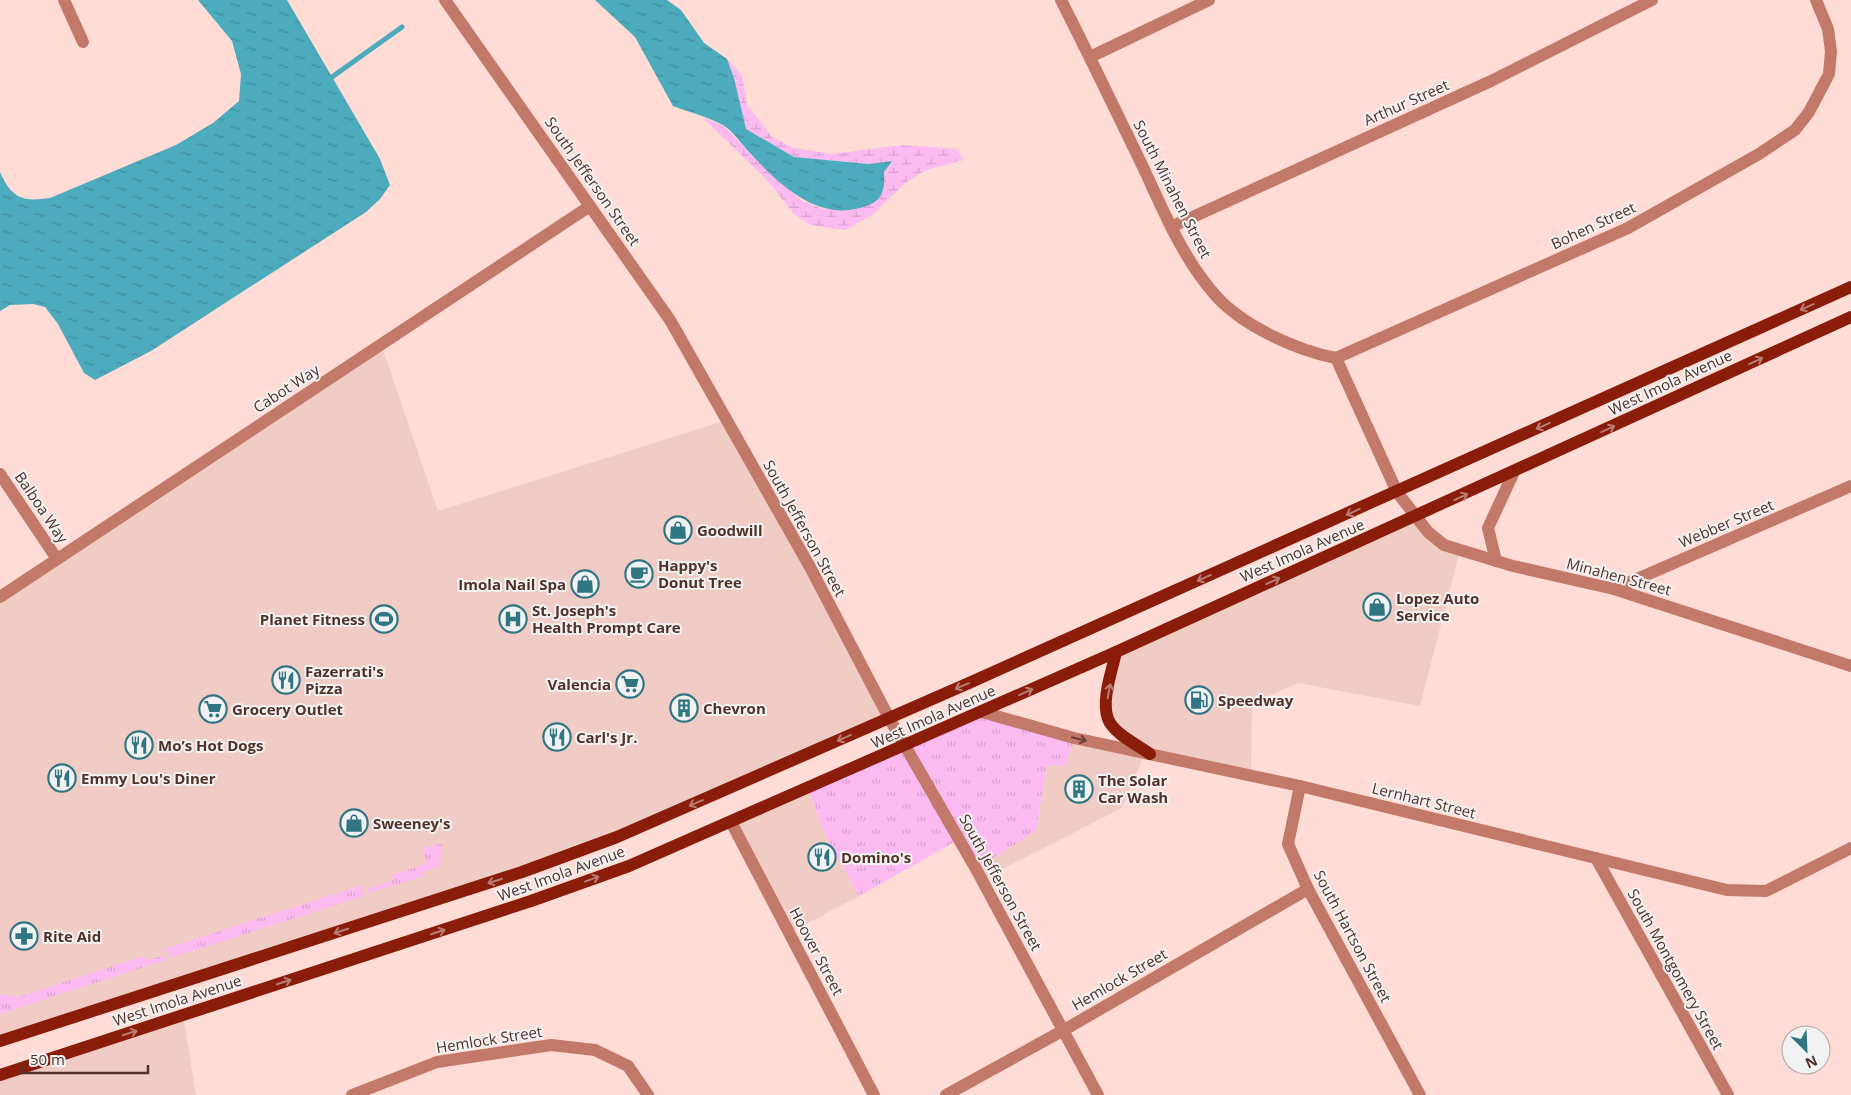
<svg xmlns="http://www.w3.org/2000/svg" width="1851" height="1095" viewBox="0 0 1851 1095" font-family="'Open Sans',sans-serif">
<defs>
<pattern id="grass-tufts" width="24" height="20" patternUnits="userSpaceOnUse" patternTransform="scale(1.25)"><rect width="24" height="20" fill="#fbbbf1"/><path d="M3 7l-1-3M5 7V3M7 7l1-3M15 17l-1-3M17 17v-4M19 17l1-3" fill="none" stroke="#d9a1cf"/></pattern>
<pattern id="wetland-marsh" width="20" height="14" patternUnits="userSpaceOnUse" patternTransform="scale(1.25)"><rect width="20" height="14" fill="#fbbbf1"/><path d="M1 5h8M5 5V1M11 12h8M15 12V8" fill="none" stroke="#d9a1cf"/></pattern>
<pattern id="water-ripples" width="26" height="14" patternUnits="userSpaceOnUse" patternTransform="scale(1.25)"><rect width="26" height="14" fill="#4cabbd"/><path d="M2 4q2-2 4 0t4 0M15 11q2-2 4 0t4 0" fill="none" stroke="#428c9a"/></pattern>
</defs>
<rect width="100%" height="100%" fill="#ffdcd5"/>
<g fill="#f1ccc4">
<polygon points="381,344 438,511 727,420 889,718 617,837 0,1041 0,597"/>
<polygon points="1416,517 1460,550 1420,706 1298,683 1252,703 1251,776 1150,754 1118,732 1107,701 1116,652"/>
<polygon points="1074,738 1145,753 1122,808 981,880 976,869 1036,831 1047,765"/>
<polygon points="808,788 824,832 859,896 789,933 731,822"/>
<polygon points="183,1015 196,1095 0,1095 0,1075"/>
</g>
<g fill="url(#grass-tufts)">
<polygon points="982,712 1074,738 1066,766 1047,765 1036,831 976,869 958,840 859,896 824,832 808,788"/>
<polygon points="437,844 442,844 440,866 423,872 424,876 369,893 367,889 393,880 391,875 426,864 422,849"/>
<polygon points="380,879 361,886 364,896 171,958 168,950 152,953"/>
<polygon points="144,956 146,960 165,956 166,960 0,1014 0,994 18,997"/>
</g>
<polygon fill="url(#wetland-marsh)" points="727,59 742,75 747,105 772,137 794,148 832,154 902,145 957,149 964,160 926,170 905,183 872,215 845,230 811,225 795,215 765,178 702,117 724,126 756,160 802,201 823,209 837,209 884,172 891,162 869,164 794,157 746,129 734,78"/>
<g fill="url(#water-ripples)">
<path d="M198,0H287L380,159L390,185L380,199L366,212L151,351L95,380L84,373L58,324L45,307L33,304L10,305L0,311V172C12,199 23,202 50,198L176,145L213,123L239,101L241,74L232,41Z"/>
<path d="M595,0H667L681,10L704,43L727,59L734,78L746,129L794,157L869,164L892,161L884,172C885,184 884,198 871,204C823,226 781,187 750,153C742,145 733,131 723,125C708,117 689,112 673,106L635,37Z"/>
</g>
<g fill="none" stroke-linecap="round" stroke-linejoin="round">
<polyline stroke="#4cabbd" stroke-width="5" points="332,77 402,27"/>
<g stroke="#c3796a" stroke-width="12">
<polyline points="64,0 83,42"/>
<polyline points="445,0 670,320 810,567 889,718 976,869 1098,1095"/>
<path d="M1061,0C1089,55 1116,111 1143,167C1164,212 1183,259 1216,296C1243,326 1296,350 1336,358L1397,492L1428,532L1444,545L1513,566L1614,589L1851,666"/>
<polyline points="1090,57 1209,0"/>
<polyline points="1171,227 1491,81 1652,0"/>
<polyline points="1336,358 1628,228 1759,154 1795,130 1809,112 1829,74 1831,51 1828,29 1816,0"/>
<polyline points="0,474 57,559"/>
<polyline points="1496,561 1488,528 1514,472"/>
<polyline points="1614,589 1851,486"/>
<polyline points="0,597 590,206"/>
<polyline points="982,712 1074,738 1300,786 1727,890 1766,891 1851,848"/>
<polyline points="1300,786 1288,844 1308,889 1420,1095"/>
<polyline points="731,822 874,1095"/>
<polyline points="1596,858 1728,1095"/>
<polyline points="352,1095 437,1062 551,1045 595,1050 628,1066 648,1095"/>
<polyline points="946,1095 1064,1030 1308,889"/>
</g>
<g stroke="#891d0a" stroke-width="12">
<path d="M1116,652C1112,671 1101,700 1108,719C1114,734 1138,745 1150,754"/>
<polyline points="0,1041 522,872 617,837 969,683 1851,287"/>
<polyline points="0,1075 531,901 629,866 1116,652 1851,317"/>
</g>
</g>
<defs><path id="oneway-shaft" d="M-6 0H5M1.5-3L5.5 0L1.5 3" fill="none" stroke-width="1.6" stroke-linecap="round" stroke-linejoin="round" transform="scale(1.25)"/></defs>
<g stroke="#b87d72">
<use href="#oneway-shaft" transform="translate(1807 307) rotate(156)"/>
<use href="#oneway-shaft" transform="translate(1756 361) rotate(-25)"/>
<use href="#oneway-shaft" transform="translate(1543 426) rotate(156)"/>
<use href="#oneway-shaft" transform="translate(1608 429) rotate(-25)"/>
<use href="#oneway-shaft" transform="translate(1461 497) rotate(-25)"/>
<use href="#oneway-shaft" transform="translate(1353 512) rotate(156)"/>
<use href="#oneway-shaft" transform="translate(1204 578) rotate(156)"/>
<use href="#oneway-shaft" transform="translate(1273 581) rotate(-24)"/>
<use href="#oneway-shaft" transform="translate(962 686) rotate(157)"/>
<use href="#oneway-shaft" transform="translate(1109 691) rotate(-79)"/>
<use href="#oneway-shaft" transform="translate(1026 692) rotate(-24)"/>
<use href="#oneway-shaft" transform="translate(844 738) rotate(156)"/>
<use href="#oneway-shaft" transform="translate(696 803) rotate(157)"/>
<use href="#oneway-shaft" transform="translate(592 879) rotate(-20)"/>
<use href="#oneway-shaft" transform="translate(495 881) rotate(162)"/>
<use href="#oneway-shaft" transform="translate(341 931) rotate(162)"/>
<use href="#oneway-shaft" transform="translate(438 932) rotate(-18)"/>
<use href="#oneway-shaft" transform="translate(284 982) rotate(-18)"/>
<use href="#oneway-shaft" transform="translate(130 1033) rotate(-18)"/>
</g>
<use stroke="#693f38" href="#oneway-shaft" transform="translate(1079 739) rotate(14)"/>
<defs>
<g id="shop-ring" transform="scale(1.4375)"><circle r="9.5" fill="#f2f2f2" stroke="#2f7582" stroke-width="1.5"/><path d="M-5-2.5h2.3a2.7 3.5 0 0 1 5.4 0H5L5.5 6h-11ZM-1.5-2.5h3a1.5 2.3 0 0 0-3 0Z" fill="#2f7582"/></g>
<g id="cafe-ring" transform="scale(1.4375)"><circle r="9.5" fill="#f2f2f2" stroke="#2f7582" stroke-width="1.5"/><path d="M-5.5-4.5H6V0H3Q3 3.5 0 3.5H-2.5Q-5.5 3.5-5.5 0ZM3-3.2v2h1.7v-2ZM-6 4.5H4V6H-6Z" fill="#2f7582"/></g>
<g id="stadium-ring" transform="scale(1.4375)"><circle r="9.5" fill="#f2f2f2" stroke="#2f7582" stroke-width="1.5"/><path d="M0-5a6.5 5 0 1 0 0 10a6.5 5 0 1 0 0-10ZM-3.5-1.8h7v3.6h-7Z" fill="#2f7582"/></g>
<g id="hospital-ring" transform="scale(1.4375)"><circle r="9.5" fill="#f2f2f2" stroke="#2f7582" stroke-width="1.5"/><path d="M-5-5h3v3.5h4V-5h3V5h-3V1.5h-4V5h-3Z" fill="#2f7582"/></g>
<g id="restaurant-ring" transform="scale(1.4375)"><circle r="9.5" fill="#f2f2f2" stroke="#2f7582" stroke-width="1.5"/><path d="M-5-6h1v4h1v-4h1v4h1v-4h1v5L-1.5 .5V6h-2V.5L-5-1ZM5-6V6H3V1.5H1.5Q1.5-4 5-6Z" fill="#2f7582"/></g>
<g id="supermarket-ring" transform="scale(1.4375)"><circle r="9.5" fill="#f2f2f2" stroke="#2f7582" stroke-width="1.5"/><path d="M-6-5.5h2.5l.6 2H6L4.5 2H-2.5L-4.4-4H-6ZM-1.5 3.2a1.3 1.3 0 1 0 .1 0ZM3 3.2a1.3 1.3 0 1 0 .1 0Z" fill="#2f7582"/></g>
<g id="fuel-ring" transform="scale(1.4375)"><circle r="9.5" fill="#f2f2f2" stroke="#2f7582" stroke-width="1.5"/><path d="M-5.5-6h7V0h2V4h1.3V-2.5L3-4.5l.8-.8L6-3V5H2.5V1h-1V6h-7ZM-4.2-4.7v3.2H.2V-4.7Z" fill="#2f7582"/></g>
<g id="building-ring" transform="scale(1.4375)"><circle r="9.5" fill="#f2f2f2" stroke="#2f7582" stroke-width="1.5"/><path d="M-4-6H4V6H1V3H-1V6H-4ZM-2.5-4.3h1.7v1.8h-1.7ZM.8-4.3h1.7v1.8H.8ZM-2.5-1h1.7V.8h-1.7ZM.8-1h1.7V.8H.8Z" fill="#2f7582"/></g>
<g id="pharmacy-ring" transform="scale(1.4375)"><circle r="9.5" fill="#f2f2f2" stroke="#2f7582" stroke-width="1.5"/><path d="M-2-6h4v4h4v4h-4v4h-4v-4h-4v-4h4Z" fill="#2f7582"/></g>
</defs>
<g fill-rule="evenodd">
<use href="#shop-ring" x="678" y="530"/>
<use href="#cafe-ring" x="639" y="574"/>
<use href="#shop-ring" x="585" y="584"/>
<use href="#shop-ring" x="1377" y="607"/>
<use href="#stadium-ring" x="384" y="619"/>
<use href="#hospital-ring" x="513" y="619"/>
<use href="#restaurant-ring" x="286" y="680"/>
<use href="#supermarket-ring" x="630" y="684"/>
<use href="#fuel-ring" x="1199" y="700"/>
<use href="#building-ring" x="684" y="708"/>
<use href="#supermarket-ring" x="213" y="709"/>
<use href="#restaurant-ring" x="557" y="737"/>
<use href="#restaurant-ring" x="139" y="745"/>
<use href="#restaurant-ring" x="62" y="778"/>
<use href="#building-ring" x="1079" y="789"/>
<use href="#shop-ring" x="354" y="823"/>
<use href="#restaurant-ring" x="822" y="857"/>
<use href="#pharmacy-ring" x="24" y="936"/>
</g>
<g text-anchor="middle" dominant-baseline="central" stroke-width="4" stroke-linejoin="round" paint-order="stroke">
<g font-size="15" fill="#52312b" stroke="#f2f2f2">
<text transform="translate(1406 102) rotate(-24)">Arthur Street</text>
<text transform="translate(593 181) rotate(55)">South Jefferson Street</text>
<text transform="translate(1173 189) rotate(63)">South Minahen Street</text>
<text transform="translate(1593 225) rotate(-25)">Bohen Street</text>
<text transform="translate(1670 382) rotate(-25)">West Imola Avenue</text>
<text transform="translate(286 388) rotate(-33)">Cabot Way</text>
<text transform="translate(42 507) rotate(56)">Balboa Way</text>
<text transform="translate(1726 523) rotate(-23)">Webber Street</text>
<text transform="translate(805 528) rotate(61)">South Jefferson Street</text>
<text transform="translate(1302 550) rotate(-24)">West Imola Avenue</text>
<text transform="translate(1619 576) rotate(15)">Minahen Street</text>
<text transform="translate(933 716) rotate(-24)">West Imola Avenue</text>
<text transform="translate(1424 800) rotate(14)">Lernhart Street</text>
<text transform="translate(561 873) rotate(-20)">West Imola Avenue</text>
<text transform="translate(1001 882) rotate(61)">South Jefferson Street</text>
<text transform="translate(1353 936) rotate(62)">South Hartson Street</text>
<text transform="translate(817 951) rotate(62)">Hoover Street</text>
<text transform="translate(1676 969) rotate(61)">South Montgomery Street</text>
<text transform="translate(1119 979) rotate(-30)">Hemlock Street</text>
<text transform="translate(177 1000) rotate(-18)">West Imola Avenue</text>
<text transform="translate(489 1039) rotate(-9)">Hemlock Street</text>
</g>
<g font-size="15" font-weight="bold" fill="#52312b" stroke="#f2f2f2" text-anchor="start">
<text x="697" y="530">Goodwill</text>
<text x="658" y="565">Happy's<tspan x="658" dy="17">Donut Tree</tspan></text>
<text x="566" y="584" text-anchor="end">Imola Nail Spa</text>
<text x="1396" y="598">Lopez Auto<tspan x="1396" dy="17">Service</tspan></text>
<text x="532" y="610">St. Joseph's<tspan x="532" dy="17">Health Prompt Care</tspan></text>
<text x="365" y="619" text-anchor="end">Planet Fitness</text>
<text x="305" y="671">Fazerrati's<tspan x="305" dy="17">Pizza</tspan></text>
<text x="611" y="684" text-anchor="end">Valencia</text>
<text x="1218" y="700">Speedway</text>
<text x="703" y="708">Chevron</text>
<text x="232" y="709">Grocery Outlet</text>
<text x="576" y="737">Carl's Jr.</text>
<text x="158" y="745">Mo’s Hot Dogs</text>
<text x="81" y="778">Emmy Lou's Diner</text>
<text x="1098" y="780">The Solar<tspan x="1098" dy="17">Car Wash</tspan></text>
<text x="373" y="823">Sweeney's</text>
<text x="841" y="857">Domino's</text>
<text x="43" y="936">Rite Aid</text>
</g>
</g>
<g transform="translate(1806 1050) rotate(156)"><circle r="24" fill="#f2f2f2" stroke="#b2a5a2"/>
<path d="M0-4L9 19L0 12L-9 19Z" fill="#2f7582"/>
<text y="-8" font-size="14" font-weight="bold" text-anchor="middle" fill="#52312b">N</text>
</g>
<path d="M22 1065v8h126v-8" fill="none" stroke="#52312b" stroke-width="2.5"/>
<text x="30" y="1065" font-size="15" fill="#52312b" stroke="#f2f2f2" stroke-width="4" paint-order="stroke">50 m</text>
</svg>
